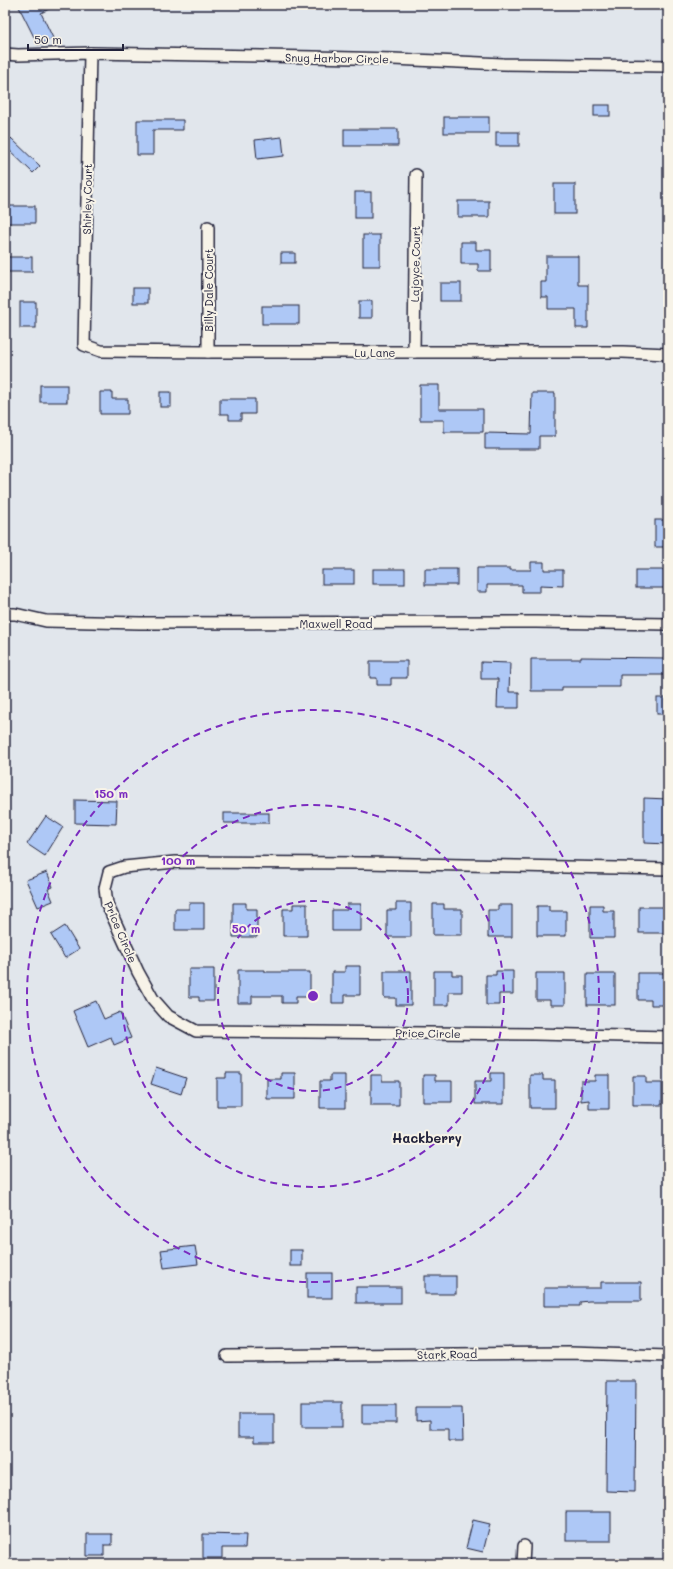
<svg xmlns="http://www.w3.org/2000/svg" width="673" height="1569" viewBox="0 0 673 1569" font-family="Mali,sans-serif">
<rect width="100%" height="100%" fill="#e1e6ec"/>
<filter id="ink" filterUnits="userSpaceOnUse"><feTurbulence type="fractalNoise" baseFrequency=".025" numOctaves="2"/><feDisplacementMap in="SourceGraphic" scale="8" xChannelSelector="R" yChannelSelector="G"/><feConvolveMatrix kernelMatrix="1 2 1 2 8 2 1 2 1" color-interpolation-filters="sRGB"/></filter>
<g filter="url(#ink)">
<g fill="#aec8f6" stroke="#22223b">
<polygon points="18,5 57,5 41,13 53,38 38,45"/>
<rect x="594" y="105" width="16" height="11"/>
<rect x="444" y="117" width="45" height="16"/>
<polygon points="137,120 183,120 183,130 153,130 153,155 137,155"/>
<rect x="344" y="129" width="54" height="17"/>
<rect x="496" y="132" width="23" height="14"/>
<polygon points="282,137 284,156 257,159 255,140"/>
<polygon points="11,138 40,166 33,173 5,146"/>
<rect x="554" y="184" width="21" height="30"/>
<rect x="355" y="192" width="16" height="26"/>
<rect x="458" y="201" width="31" height="16"/>
<rect x="5" y="206" width="30" height="17"/>
<rect x="363" y="235" width="17" height="31"/>
<polygon points="461,242 476,242 476,250 491,250 491,271 478,271 478,264 461,264"/>
<rect x="281" y="253" width="14" height="10"/>
<polygon points="546,256 578,256 578,285 588,285 588,328 576,328 576,309 548,309 548,297 541,297 541,282 546,282"/>
<rect x="5" y="257" width="27" height="15"/>
<rect x="440" y="283" width="21" height="18"/>
<rect x="133" y="288" width="15" height="15"/>
<rect x="359" y="301" width="13" height="17"/>
<rect x="20" y="302" width="16" height="26"/>
<rect x="262" y="306" width="37" height="18"/>
<rect x="40" y="385" width="27" height="17"/>
<polygon points="420,385 439,385 439,409 483,409 483,432 444,432 444,420 420,420"/>
<polygon points="100,392 112,392 112,399 128,399 128,414 100,414"/>
<rect x="160" y="392" width="11" height="15"/>
<polygon points="532,393 555,393 555,436 539,436 539,449 485,449 485,433 531,434"/>
<polygon points="220,399 255,399 255,414 241,414 241,420 229,420 229,414 220,414"/>
<rect x="655" y="520" width="13" height="27"/>
<polygon points="531,562 544,562 544,570 563,570 563,586 540,585 540,592 522,592 522,585 487,585 487,592 477,592 477,568 510,568 510,570 531,570"/>
<rect x="373" y="569" width="32" height="15"/>
<rect x="425" y="569" width="32" height="16"/>
<rect x="322" y="570" width="32" height="14"/>
<rect x="636" y="570" width="32" height="18"/>
<polygon points="581,657 667,658 667,675 620,675 620,687 562,687 562,691 531,691 531,659 581,659"/>
<polygon points="370,661 407,661 407,678 391,678 391,685 377,685 377,678 370,678"/>
<polygon points="481,662 510,663 509,692 519,692 519,708 497,708 498,679 481,679"/>
<rect x="657" y="698" width="11" height="16"/>
<polygon points="644,798 668,799 668,844 644,843"/>
<polygon points="75,800 117,801 116,824 75,823"/>
<rect x="224" y="813" width="45" height="10"/>
<polygon points="46,816 63,827 45,856 27,844"/>
<polygon points="47,872 53,887 48,889 53,901 38,907 26,880"/>
<polygon points="189,903 204,903 204,930 175,930 175,909 189,909"/>
<polygon points="233,903 246,903 246,909 257,909 257,937 233,937"/>
<polygon points="396,903 411,903 411,937 387,937 387,910 396,910"/>
<polygon points="293,904 307,904 307,936 283,936 283,909 293,909"/>
<polygon points="347,904 361,904 361,931 332,931 332,910 347,910"/>
<polygon points="433,904 444,904 444,909 462,909 462,935 433,935"/>
<polygon points="498,905 512,905 512,937 488,937 488,910 498,910"/>
<polygon points="590,905 603,905 603,911 614,911 614,938 590,938"/>
<polygon points="537,906 549,906 549,911 566,911 566,936 537,936"/>
<rect x="639" y="907" width="29" height="26"/>
<polygon points="65,926 79,949 65,958 51,935"/>
<polygon points="345,966 360,966 360,995 345,995 345,1003 332,1003 332,972 345,972"/>
<polygon points="189,969 214,969 214,1001 199,1001 199,997 189,997"/>
<polygon points="238,970 265,970 265,972 310,972 310,997 296,997 296,1003 282,1003 282,996 252,996 252,1003 238,1003"/>
<polygon points="384,971 411,971 411,1005 396,1005 396,998 384,998"/>
<polygon points="434,971 452,971 452,975 462,975 462,992 449,992 449,1005 434,1005"/>
<polygon points="496,971 513,971 513,994 499,994 499,1005 486,1005 486,975 496,975"/>
<polygon points="536,973 565,973 565,1005 550,1005 550,1000 536,1000"/>
<polygon points="638,973 666,973 666,1005 651,1005 651,1000 638,1000"/>
<rect x="587" y="974" width="28" height="31"/>
<polygon points="96,1001 104,1019 120,1012 131,1038 114,1045 111,1037 88,1047 73,1011"/>
<polygon points="156,1068 186,1078 181,1094 151,1084"/>
<polygon points="226,1073 241,1073 241,1106 217,1106 217,1078 226,1078"/>
<polygon points="281,1073 295,1073 295,1099 267,1099 267,1079 281,1079"/>
<polygon points="491,1073 504,1073 504,1104 475,1104 475,1081 491,1081"/>
<polygon points="330,1075 345,1075 345,1108 320,1108 320,1081 330,1081"/>
<polygon points="371,1075 382,1075 382,1081 399,1081 399,1105 371,1105"/>
<polygon points="423,1075 435,1075 435,1081 452,1081 452,1102 423,1102"/>
<polygon points="530,1075 543,1075 543,1080 555,1080 555,1108 530,1108"/>
<polygon points="595,1075 609,1075 609,1109 589,1109 589,1100 581,1101 581,1081 595,1081"/>
<polygon points="633,1076 646,1076 646,1083 662,1083 662,1105 633,1105"/>
<polygon points="195,1246 198,1264 164,1268 161,1250"/>
<rect x="290" y="1250" width="12" height="16"/>
<rect x="307" y="1273" width="25" height="25"/>
<rect x="425" y="1276" width="31" height="18"/>
<polygon points="601,1282 641,1282 641,1301 589,1301 580,1302 580,1306 544,1306 544,1288 601,1288"/>
<rect x="356" y="1287" width="45" height="16"/>
<polygon points="607,1381 636,1381 635,1492 606,1491"/>
<rect x="302" y="1402" width="40" height="25"/>
<rect x="362" y="1405" width="34" height="18"/>
<polygon points="416,1408 462,1408 463,1441 448,1441 448,1429 430,1429 430,1420 416,1421"/>
<polygon points="238,1414 274,1414 274,1442 254,1442 254,1437 238,1437"/>
<rect x="566" y="1512" width="45" height="29"/>
<polygon points="473,1520 490,1524 483,1552 466,1548"/>
<polygon points="87,1534 112,1534 112,1545 104,1545 104,1556 87,1556"/>
<polygon points="203,1534 246,1535 245,1548 222,1548 222,1558 203,1558"/>
</g>
<g fill="none" stroke-linecap="round" stroke-linejoin="round">
<g stroke="#22223b" stroke-width="14">
<g id="street">
<polyline points="90,53 84,345 101,351 208,352 623,352 668,354"/>
<polyline points="5,54 18,55 90,53 313,57 393,59 503,64 668,66"/>
<polyline points="208,227 208,352"/>
<polyline points="414,352 416,175"/>
<polyline points="5,614 15,614 46,621 140,623 536,622 668,624"/>
<polyline points="668,869 365,863 175,862 124,867 109,872 105,888 107,904 138,972 153,999 168,1016 196,1031 534,1034 668,1037"/>
<polyline points="227,1356 570,1353 668,1356"/>
<polyline points="523,1564 524,1546"/>
</g>
</g>
<use href="#street" stroke="#f7f3e8" stroke-width="11"/>
</g>
</g>
<g fill="none" stroke="#7b2cbf" stroke-width="2" stroke-dasharray="7 5">
<circle cx="313" cy="996" r="95"/>
<circle cx="313" cy="996" r="191"/>
<circle cx="313" cy="996" r="286"/>
</g>
<g text-anchor="middle" dominant-baseline="central" stroke-width="4" stroke-linejoin="round" paint-order="stroke">
<g font-size="11" fill="#22223b" stroke="#f7f3e8">
<text transform="translate(337 58) rotate(1)">Snug Harbor Circle</text>
<text transform="translate(87 199) rotate(-89)">Shirley Court</text>
<text transform="translate(415 264) rotate(-89)">Lajoyce Court</text>
<text transform="translate(208 290) rotate(-90)">Billy Dale Court</text>
<text x="375" y="352">Lu Lane</text>
<text x="336" y="623">Maxwell Road</text>
<text transform="translate(121 932) rotate(67)">Price Circle</text>
<text transform="translate(428 1033) rotate(1)">Price Circle</text>
<text transform="translate(447 1354) rotate(-1)">Stark Road</text>
</g>
<g font-size="13" font-weight="bold" fill="#22223b" stroke="#f7f3e8">
<text x="427" y="1137">Hackberry</text>
</g>
</g>
<circle cx="313" cy="996" r="6" fill="#7b2cbf" stroke="#f7f3e8" stroke-width="2"/>
<g font-size="12" text-anchor="middle" font-weight="bold" fill="#7b2cbf" stroke="#f7f3e8" stroke-width="4" stroke-linejoin="round" paint-order="stroke">
<text x="111" y="798">150 m</text>
<text x="178" y="865">100 m</text>
<text x="246" y="933">50 m</text>
</g>
<rect width="673" height="1569" fill="none" stroke="#f7f3e8" stroke-width="20"/>
<rect x="10" y="10" width="653" height="1549" fill="none" stroke="#22223b" stroke-width="1.5" filter="url(#ink)"/>
<path d="M28 44v6h95v-6" fill="none" stroke="#22223b" stroke-width="2"/>
<text x="34" y="44" font-size="12" fill="#22223b" stroke="#f7f3e8" stroke-width="3" paint-order="stroke">50 m</text>
</svg>
